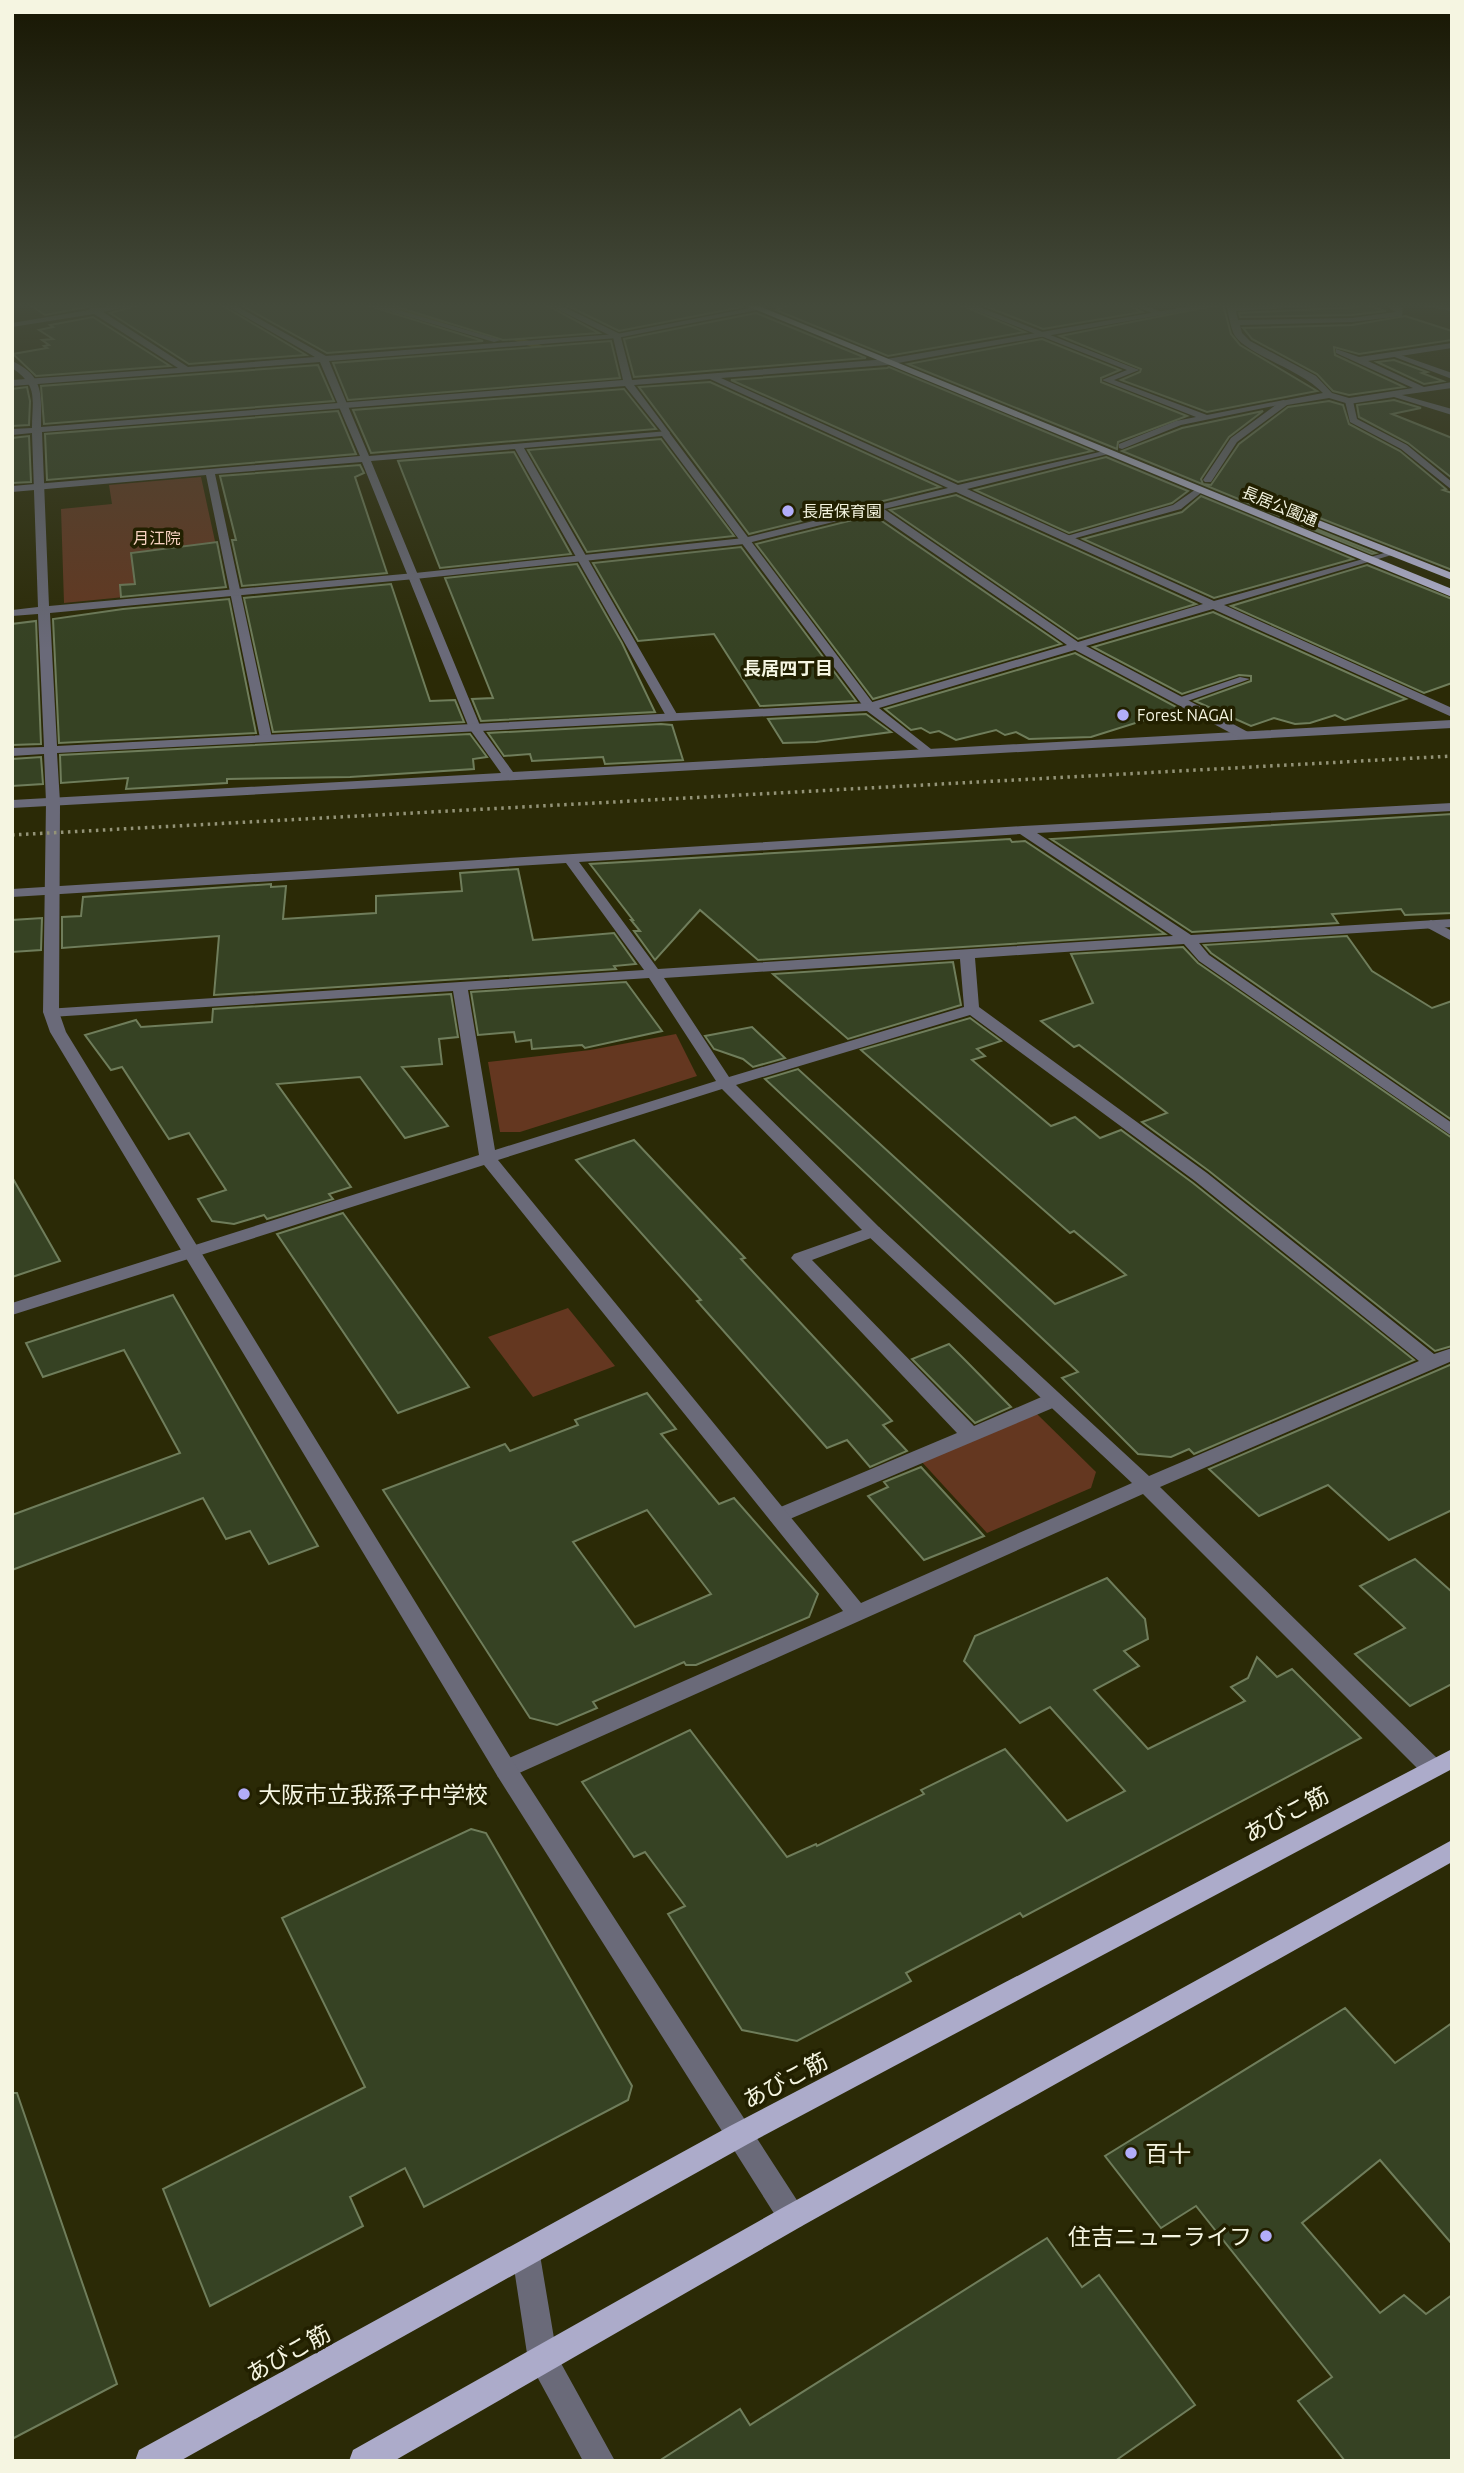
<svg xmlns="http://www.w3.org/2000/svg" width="1464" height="2473" viewBox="0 0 1464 2473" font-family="Ubuntu,'Noto Sans JP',sans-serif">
<rect width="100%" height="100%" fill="#2b2a06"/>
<g fill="#643720">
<polygon points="201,477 225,587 64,603 61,509 112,504 109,485"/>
<polygon points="676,1034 697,1076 520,1132 500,1132 488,1062 590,1050"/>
<polygon points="568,1308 615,1366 533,1397 488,1337"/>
<polygon points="1036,1413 1096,1472 1091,1488 987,1533 921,1461"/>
</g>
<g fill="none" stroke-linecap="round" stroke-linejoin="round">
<g stroke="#6a661c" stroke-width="5">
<polyline points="382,304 449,322"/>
<polyline points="509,336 553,352"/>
</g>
</g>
<g fill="#364223" stroke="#6f7d5b" stroke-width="2" fill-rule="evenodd">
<polygon points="29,304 104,304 45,315"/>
<polygon points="143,304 220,304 306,355 189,364 110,313"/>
<polygon points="239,304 363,304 483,341 327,353"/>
<polygon points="388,304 545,304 599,333 503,340"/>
<polygon points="564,304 740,304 742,307 619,331"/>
<polygon points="790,304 958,304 1025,332 888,356 776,310"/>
<polygon points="980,304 1127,304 1142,312 1043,329"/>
<polygon points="1223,304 1231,334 1240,345 1317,391 1207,412 1121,380 1140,372 1141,369 1060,336"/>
<polygon points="1362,304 1386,311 1352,315 1240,317 1239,313 1359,307"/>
<polygon points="756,313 866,358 634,377 624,339"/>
<polygon points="1405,316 1452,331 1452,340 1359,354 1334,347 1335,355 1404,387 1349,395 1333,391 1317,374 1252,339 1243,328 1352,325"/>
<polygon points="93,317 170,366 36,376 13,354 47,348 44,346 49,345 42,340 53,339 39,330 53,327 50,325"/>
<polygon points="1042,339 1120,370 1101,378 1101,382 1187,416 1118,442 1117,449 908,364"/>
<polygon points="611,341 620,378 348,400 333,363"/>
<polygon points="1394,360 1427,372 1422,373 1443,381 1424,384 1377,362"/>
<polygon points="318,365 334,401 44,424 41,386"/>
<polygon points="887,368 889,367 1092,451 958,482 731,380"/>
<polygon points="710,382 940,487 749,534 639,387"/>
<polygon points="27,387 30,401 29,425 12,426 12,389"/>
<polygon points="624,389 656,429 371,453 353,410"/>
<polygon points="1394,400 1421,408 1392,414 1452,438 1452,478 1408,443 1359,417 1357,405"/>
<polygon points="1329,401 1343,405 1349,424 1400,451 1446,489 1443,490 1452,493 1452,570 1279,502 1268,502 1269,510 1376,553 1372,554 1122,451 1182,428 1263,411 1229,437 1201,479 1203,484 1211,485 1239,444 1288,407"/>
<polygon points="338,411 356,454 47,480 45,434"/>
<polygon points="29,436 31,482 12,483 12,438"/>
<polygon points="661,439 734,536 587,552 528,450"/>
<polygon points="514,452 571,554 440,568 398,461"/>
<polygon points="1106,457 1188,491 1172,503 1069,533 975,490"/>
<polygon points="360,465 364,473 355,477 387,573 242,586 232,540 236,540 220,476"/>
<polygon points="956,495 1196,604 1078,639 890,510"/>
<polygon points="1201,496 1353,559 1214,598 1083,539 1182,512"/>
<polygon points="873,515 1061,644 873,699 756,544"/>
<polygon points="217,542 226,587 121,597 120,585 135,584 131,553"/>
<polygon points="741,547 856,701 760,706 714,634 638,641 593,563"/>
<polygon points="577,564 622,643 655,712 481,721 472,699 493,698 445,578"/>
<polygon points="1367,565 1452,599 1452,683 1424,693 1231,606"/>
<polygon points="391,584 430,701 455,700 464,722 273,732 244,598"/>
<polygon points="229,599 256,733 59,743 53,619 123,609"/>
<polygon points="1213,612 1406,699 1345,720 1335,715 1310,723 1295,724 1274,718 1251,726 1195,701 1251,681 1251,676 1239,675 1182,694 1093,647"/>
<polygon points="36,621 41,744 12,745 12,624"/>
<polygon points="1075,653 1180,709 1091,737 1029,739 1016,732 1005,735 996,730 956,740 939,731 930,733 921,728 911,730 885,709"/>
<polygon points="866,714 891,732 816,742 783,743 768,719"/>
<polygon points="661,724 672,725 683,760 605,764 603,757 532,761 530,754 504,756 488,733"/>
<polygon points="470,734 487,757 473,759 474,769 350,777 227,779 227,783 126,789 128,778 61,783 60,755"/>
<polygon points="41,757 43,784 12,786 12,759"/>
<polygon points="1452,814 1452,913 1405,915 1401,909 1332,914 1338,923 1192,932 1051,839"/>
<polygon points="1010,839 1012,842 1025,841 1165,934 758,960 700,910 655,960 634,931 640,931 631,920 633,920 590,864"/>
<polygon points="518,869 533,940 614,933 636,964 614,966 616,969 214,995 219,936 62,948 62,917 81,916 83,897 271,884 271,887 286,886 283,919 376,913 376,896 462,891 460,873"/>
<polygon points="42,918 41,950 12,952 12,920"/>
<polygon points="1347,936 1372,971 1432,1008 1452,1001 1452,1120 1211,953 1204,945"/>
<polygon points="1183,947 1198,963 1452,1138 1452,1346 1435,1351 1209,1171 1142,1122 1167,1113 1079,1045 1074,1047 1041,1021 1093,1003 1071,954"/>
<polygon points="953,962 961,1005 848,1039 773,974"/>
<polygon points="626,982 662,1031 585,1048 582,1045 532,1049 531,1040 516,1042 514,1032 478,1035 471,992"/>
<polygon points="451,994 458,1037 439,1039 442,1064 402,1067 448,1126 405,1138 360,1077 277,1084 351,1187 329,1194 333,1199 267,1219 264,1215 234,1224 212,1221 198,1199 226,1190 189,1133 169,1139 122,1067 111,1070 85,1035 136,1020 141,1027 212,1022 213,1009"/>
<polygon points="970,1018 1001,1041 977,1049 985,1056 972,1060 1051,1126 1075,1117 1100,1138 1121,1130 1193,1183 1414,1360 1194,1454 1189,1449 1171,1457 1138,1454 1062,1378 1078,1372 765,1079 798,1069 1055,1304 1126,1275 1074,1231 1070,1233 861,1050"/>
<polygon points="752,1027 785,1058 753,1067 743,1059 714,1049 705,1036"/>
<polygon points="634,1140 745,1258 741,1259 892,1421 883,1425 907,1451 870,1467 847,1440 827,1448 697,1301 701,1300 576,1160"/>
<polygon points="12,1177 60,1261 12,1277"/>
<polygon points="343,1213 469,1387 398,1413 277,1234"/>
<polygon points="173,1295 318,1546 269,1564 250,1531 226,1539 203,1498 12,1570 12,1515 180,1453 124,1350 43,1377 26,1343"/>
<polygon points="949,1344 967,1362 1011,1407 975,1423 912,1359"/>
<polygon points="1452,1364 1452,1510 1389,1540 1328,1485 1259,1516 1209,1469"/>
<path d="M647,1393L676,1429L661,1434L719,1504L734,1498L818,1594L809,1617L696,1665H686L684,1662L593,1702L597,1708L557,1725L530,1718L383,1490L505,1444L510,1451L578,1425L575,1420ZM647,1510L711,1594L635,1627L573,1542Z"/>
<polygon points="921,1467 984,1536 924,1560 868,1496 888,1487 884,1482"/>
<polygon points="1415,1559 1452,1592 1452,1684 1410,1706 1355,1654 1405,1628 1360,1586"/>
<polygon points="1107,1578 1145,1619 1148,1639 1124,1651 1139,1666 1094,1690 1148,1749 1245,1701 1231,1687 1248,1678 1257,1657 1277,1677 1292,1669 1361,1738 1023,1917 1020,1913 906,1973 911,1981 797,2041 742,2030 668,1914 685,1906 645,1852 634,1857 582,1782 690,1730 787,1857 816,1844 817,1846 924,1794 921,1790 1005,1749 1067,1821 1125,1791 1050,1707 1020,1723 964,1661 975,1636"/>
<polygon points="471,1829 486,1833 632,2086 628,2100 424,2207 405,2168 350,2197 363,2226 210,2306 163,2189 365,2087 282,1918"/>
<polygon points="1345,2008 1395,2063 1452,2023 1452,2244 1380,2160 1302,2223 1380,2313 1404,2295 1426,2314 1452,2295 1452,2461 1345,2461 1298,2401 1332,2377 1196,2206 1161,2228 1105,2156"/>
<polygon points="12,2093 17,2093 117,2384 12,2439"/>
<polygon points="1047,2238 1082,2287 1099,2275 1195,2405 1115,2461 659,2461 740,2409 750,2425"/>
</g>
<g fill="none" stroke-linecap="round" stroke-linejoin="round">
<g fill="#6a6a79" fill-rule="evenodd">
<polygon points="1392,352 1452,373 1452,379 1392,356"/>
<polygon points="1132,368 1139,370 1114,380 1207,415 1284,400 1288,403 1181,425 1122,449 1119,448 1119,444 1176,421 1196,417 1102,380"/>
<polygon points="1349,398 1353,401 1357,419 1407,445 1452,482 1452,490 1401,449 1350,422 1345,401"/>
<polygon points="873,1226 879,1227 882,1231 879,1235 812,1260 974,1426 1046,1395 1060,1395 1063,1400 1060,1405 785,1521 778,1523 771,1521 768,1516 771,1511 957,1433 791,1258 794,1254"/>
</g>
<g fill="#6a6a79" fill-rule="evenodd">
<polygon points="122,304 141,304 103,312 188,367 315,357 223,304 233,304 326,356 617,334 760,306 757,310 617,338 329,361 369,456 668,431 876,707 866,710 662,436 524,448 678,716 672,720 666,716 515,449 371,461 481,728 513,772 1452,720 1452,728 12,808 12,800 501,773 469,728 362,462 215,474 272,738 266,742 260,738 206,475 12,492 12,486 360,456 320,362 12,386 12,380 178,368 94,314 12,327 12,323 89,310 92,307 97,308"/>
<polygon points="365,304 378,304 501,340 494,342"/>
<polygon points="960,304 972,304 1139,370 1132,372"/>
<polygon points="1129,304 1141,304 1167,314 1160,316"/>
<path d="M1226,304L1235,306L1359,304L1236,311L1238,320L1352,318L1395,312L1384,304L1403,307L1402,316L1352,322L1240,325L1242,333L1250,341L1316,376L1332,393L1349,398L1413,388L1336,353V349L1359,357L1452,343V348L1368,361L1424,387L1452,382V388L1402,395L1452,409V415L1394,397L1349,404L1329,398L1287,405L1237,442L1211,482H1205L1203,480L1231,438L1281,401L1323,393C1300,369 1250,356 1235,336C1230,328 1229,314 1226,304Z"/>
<polygon points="1418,304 1452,307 1452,311 1422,306"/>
<polygon points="1199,487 1204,490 1202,492 1181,509 1065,541 1060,538 1173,505"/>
<polygon points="1240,677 1250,679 1182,703 1172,700"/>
<path d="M1452,803V811L1037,833L1191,935L1452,919V927L1199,943L1209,955L1452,1123V1136L1199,961L1184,944L975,958L979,1007L1207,1173L1434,1354L1452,1348V1361L1160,1487L1440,1761L1443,1768L1440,1775L1432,1777L1424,1775L1143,1494L506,1779L498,1777L495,1770L498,1763L843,1611L484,1165L12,1315V1303L479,1155L453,991L51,1017L43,1012L46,1009L644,970L566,863L12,897V889L1023,826ZM1020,834L1173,936L658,969L579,862ZM960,959L964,1007L729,1077L664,978ZM649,978L716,1081L495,1150L468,990ZM970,1015L1195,1181L1419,1361L1149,1476L879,1227L736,1085ZM722,1089L867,1235L1132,1483L861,1603L498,1160Z"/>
</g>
<g fill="#6a6a79" fill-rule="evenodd">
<path d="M547,304H558L620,334L632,380L887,359L1202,304H1221L887,365L721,378L958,485L1108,450V454L967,489L1214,601L1395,550V554L1224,605L1452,708V717L1213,609L1086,646L1248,732V738H1240L1075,650L879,708L931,749L933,752L927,756L867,711L57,753L60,802L59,1012L66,1032L514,1763L802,2208L806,2217L802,2226L792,2230L782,2226L498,1777L50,1032L43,1012L46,802L44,754L12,756V748L44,747L38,614L12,616V610L38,607L32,433L12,435V429L32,428C32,399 39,386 12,368V361C45,376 41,396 41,427L623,380L613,337ZM710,379L948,488L744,538L415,573L49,606L42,432L625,386L665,436L670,433L634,385ZM956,492L1203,604L1078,642L884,509ZM874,512L1067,645L869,703L57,746L50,613L415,579L744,544Z"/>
<polygon points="772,304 788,304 775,308"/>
<polygon points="1431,920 1452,931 1452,941 1426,927 1424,924"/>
<polygon points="526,2241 536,2245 540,2255 557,2356 615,2461 583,2461 528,2360 512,2255 516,2245"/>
</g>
<g fill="#acabca" fill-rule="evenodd">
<polygon points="1452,1749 1452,1769 748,2144 180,2461 135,2461 139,2450 730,2126"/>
<polygon points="1452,1840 1452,1862 802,2226 394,2461 349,2461 353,2450 782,2208"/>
</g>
<g fill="#b9b8da" fill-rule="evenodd">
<polygon points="742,304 754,304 1452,589 1452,597"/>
<polygon points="1270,504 1278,504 1452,573 1452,580 1270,508"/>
</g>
<polyline stroke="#939377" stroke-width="3.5" stroke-dasharray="2.5 4.5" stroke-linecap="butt" points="12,835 1452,756"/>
</g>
<linearGradient id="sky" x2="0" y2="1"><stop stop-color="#181703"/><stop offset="0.47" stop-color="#444a3b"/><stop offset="1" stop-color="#444a3b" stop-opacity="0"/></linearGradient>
<rect width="1464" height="650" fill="url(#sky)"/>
<g fill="#b2adf9" stroke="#222000" stroke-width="2.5">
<circle cx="788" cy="511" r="7"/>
<circle cx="1123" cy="715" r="7"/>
<circle cx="244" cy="1794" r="7"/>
<circle cx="1131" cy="2153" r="7"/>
<circle cx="1266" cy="2236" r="7"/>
</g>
<g text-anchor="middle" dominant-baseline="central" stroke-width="7" stroke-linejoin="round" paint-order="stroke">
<g font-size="16" fill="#f5f5e1" stroke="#222000">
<text transform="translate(1280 506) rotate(22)">長居公園通</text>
</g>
<g font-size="16" fill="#f5f5e1" stroke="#222000" text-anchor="start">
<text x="802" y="511">長居保育園</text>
<text x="1137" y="715">Forest NAGAI</text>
</g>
<g font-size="16" fill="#f8d2c1" stroke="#222000">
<text x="157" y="538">月江院</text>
</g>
<g font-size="18" font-weight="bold" fill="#f5f5e1" stroke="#222000">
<text x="788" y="668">長居四丁目</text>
</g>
<g font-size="23" fill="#f5f5e1" stroke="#222000" text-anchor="start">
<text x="258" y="1794">大阪市立我孫子中学校</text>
<text x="1145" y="2153">百十</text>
<text x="1252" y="2236" text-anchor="end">住吉ニューライフ</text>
</g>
<g font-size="23" fill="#f5f5e1" stroke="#222000">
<text transform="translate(1286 1814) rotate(-28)">あびこ筋</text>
<text transform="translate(785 2080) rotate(-28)">あびこ筋</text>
<text transform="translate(288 2353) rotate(-29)">あびこ筋</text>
</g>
</g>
<rect width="1464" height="2473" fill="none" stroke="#f5f5e1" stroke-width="28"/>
</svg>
